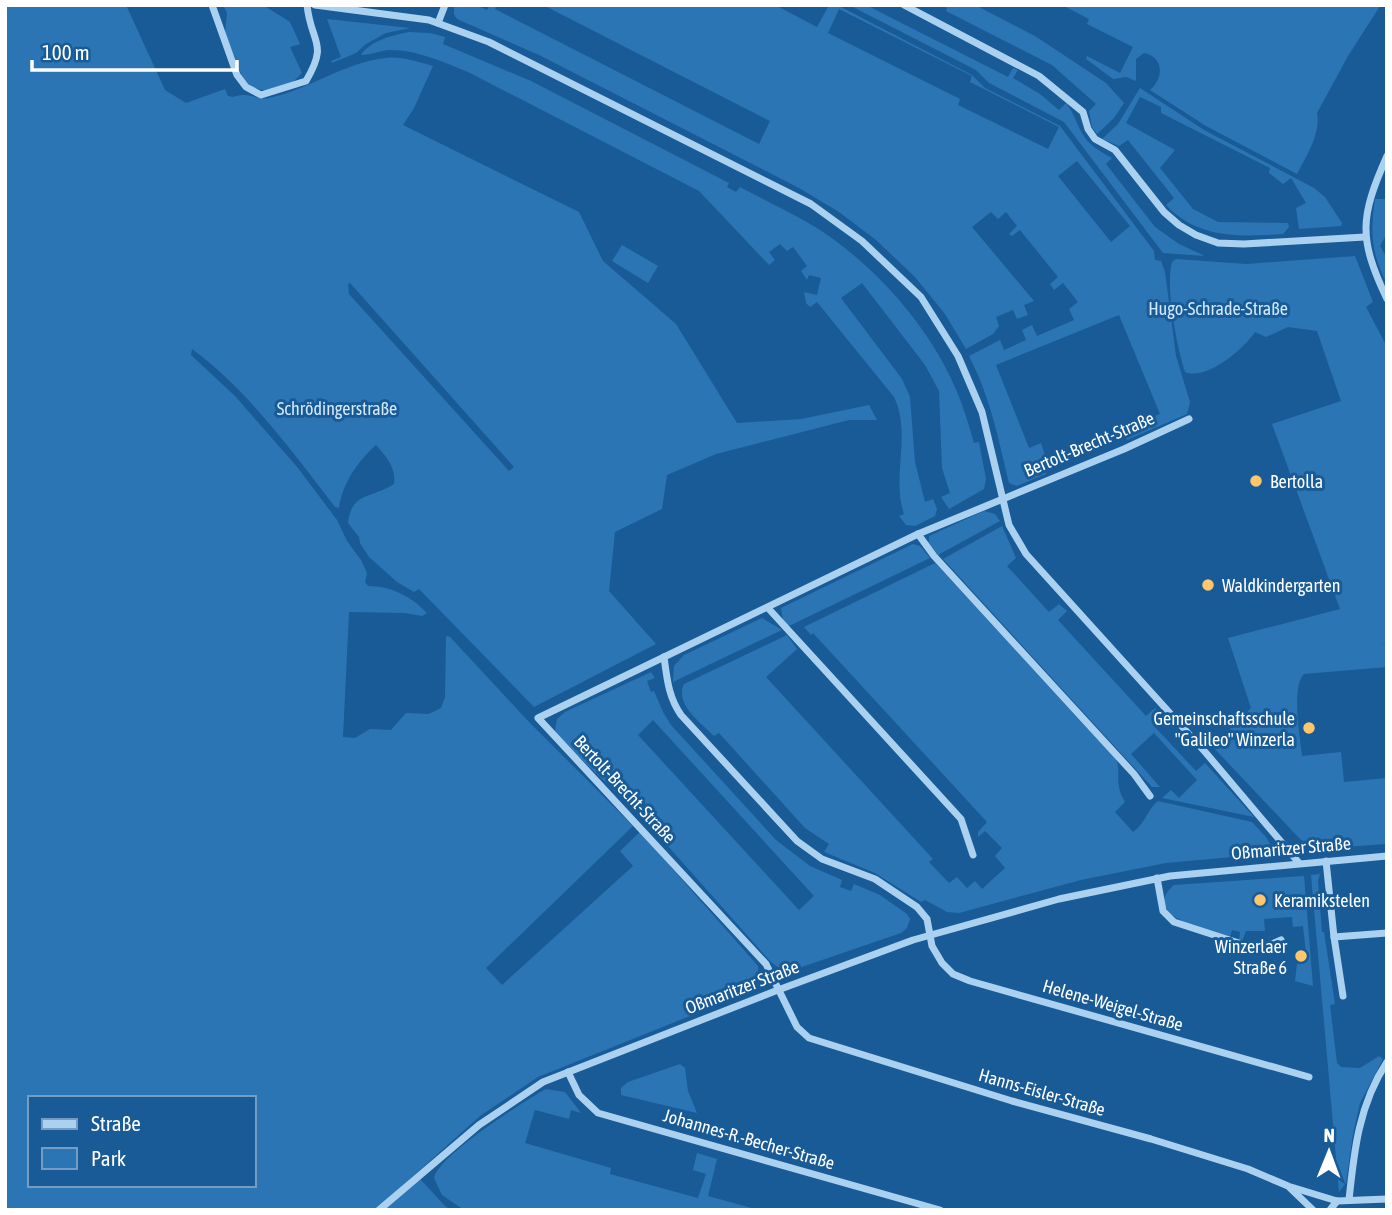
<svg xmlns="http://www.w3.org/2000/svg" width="1392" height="1215" viewBox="0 0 1392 1215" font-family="'Asap Condensed',sans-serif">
<rect width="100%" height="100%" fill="#185b97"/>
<g fill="#2c75b5" fill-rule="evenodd">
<path d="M5,5H126L165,90L186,103L225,89L228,96L233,97C251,91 255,101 269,98C308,90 345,62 386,58C401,56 418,62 433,66L414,108L403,125L579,212L603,261L676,324L737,423L801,419L869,405L877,420H849L716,454L667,475L662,509L615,532L609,591L656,644L534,707L419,589L414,592L397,582L369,557L360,543L359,537L348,523C351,492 373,498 394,484C396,467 387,458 376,445C358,461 342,484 339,508L335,507C295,455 245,387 192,349L191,355L235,396L298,468L337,520L347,541L361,560L367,573L365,582L368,586C391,586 411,596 427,613L422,616L405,613L349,612L343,737L355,738L370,729L391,730L406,713L429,714L441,708L445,697L446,636L450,637L529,722L633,826L486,968L502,985L633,866L620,851L640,832L758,966V981L750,992L538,1077L480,1116L375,1210H5ZM350,283L514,467L509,471L349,294L348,284ZM30,1098H254V1185H30Z"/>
<polygon points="223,5 263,5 290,22 300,44 290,47 302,73 290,85 267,91 250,87 243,79 225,33 227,13"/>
<path d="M454,5H476L487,10L490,5H497L495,9L759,144L770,121L543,5H775L817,27L829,5H837L972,75L985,88L1060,126L1154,251L1155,260L1161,261L1165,272L1176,356L1190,402L1187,414L1127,440L1122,429L1160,414L1119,315L996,365L1029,448L1041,443L1049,467L1046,474L1017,486L1009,483C998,438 991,399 969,356L1000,340L1004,350L1026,340L1022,330L1032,325L1037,336L1074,320L1069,309L1078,302L1063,283L1054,290L1050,284L1058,277L1020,230L1012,236L1009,234L1017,226L1006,212L998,219L991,212L972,227L1034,301L1024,305L1028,315L1017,319L1013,310L996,317L999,326L993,334L966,349L945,314L915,277L876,240L839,212L799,188L539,55L457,19L454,14ZM839,9L972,76L970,82L1059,127L1048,149L958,105L960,99L828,33ZM1077,161L1130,226L1111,242L1058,176Z"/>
<path d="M849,5H866L1008,77L1013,68L1018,70L1013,78L1040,94L1059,110L1066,103C1074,113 1076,123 1082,133C1088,145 1101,152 1112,158L1106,164L1155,227L1179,244L1205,256L1163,253L1064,122L989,83L976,70Z"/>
<polygon points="943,5 975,5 1035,36 1106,83 1124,103 1114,118 1097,134 1092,127 1089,111 1096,104 1052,65 946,11 947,8"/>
<path d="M1062,5H1379L1380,6L1348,56L1317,113C1321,133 1306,157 1297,174L1206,126L1150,90C1164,78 1164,57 1144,53L1136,59V81L1126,77L1113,79L1086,59L1087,56L1120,73L1133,47L1087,24L1089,19Z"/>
<polygon points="327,19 410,28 386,33 366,44 356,53 332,63 331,61 341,57"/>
<path d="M409,32L430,33L445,37L443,44L531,81L729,183L727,187L736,192L740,187C771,204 804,218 833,239C884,276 933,333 957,392C964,408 969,426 974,443L979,442L986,479L984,489L949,509L941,497L950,493L942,468L939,391L925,365L862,283L841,298L902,379L910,397L915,462L925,502L933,499L937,509L935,516L915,526L906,525L899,516L904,514C891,476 912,434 894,397L817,302L810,307L806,303L804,292L817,295L821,278L809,275L807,280L801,271L807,266L793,247L787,251L780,244L769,252L775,260L769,265L699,191L468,72C443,62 416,49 388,50C379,51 370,55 361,55C371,40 391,36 409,32Z"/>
<path d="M1140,88L1204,130L1314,188L1325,197L1342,223L1341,226L1299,229L1296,208L1306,203L1291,178L1283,184L1269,173L1270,168L1161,113V107L1140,97L1126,123L1175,150L1160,168L1193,209L1218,222L1288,223L1289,227L1283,234C1240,237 1198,239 1166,205L1174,198L1128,140L1119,146L1102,139L1118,124Z"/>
<path d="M1375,199H1387V233L1380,246L1387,258V284C1371,252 1370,233 1375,199Z"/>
<polygon points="622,245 658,266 648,283 612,261"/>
<path d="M1355,256L1373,302L1366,307L1387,347V643L1381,645L1387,644V667L1304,674C1291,687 1300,737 1302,756L1341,752L1344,782L1387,778V844L1316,849L1300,839L1213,747L1251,708L1228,638L1340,609L1272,424L1341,401L1317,331L1288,327L1266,337L1255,332C1244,349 1206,381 1185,372C1177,346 1165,288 1172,262L1176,259L1246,264Z"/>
<polygon points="984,511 995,514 1000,521 938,555 929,543 929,536"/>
<polygon points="1002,526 1016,558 1007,566 1049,612 1059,604 1067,611 1058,620 1146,716 1155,708 1163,717 1154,726 1196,771 1205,763 1254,817 1162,798 1171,790 1179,798 1197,780 1154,733 1131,754 1160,787 1152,787 943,559"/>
<polygon points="913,544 920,546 930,558 789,626 783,621 781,608"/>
<path d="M935,563L1033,666L1116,759C1122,775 1113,781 1125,802L1115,812L1133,832C1145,824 1147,810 1158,801L1252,822L1266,837L1270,844V852L1266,854L1166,863L1081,880L959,913L947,912L925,900L921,902L875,873L824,852L829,844L805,828L719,733L714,736C702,724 674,704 684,684L787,635L797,649L766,677L933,859L929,862L949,883L957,877L967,888L975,881L982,889L1005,868L995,856L1002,848L985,831L978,837V832L987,822L813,633L811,635L804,627Z"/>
<polygon points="762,618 782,630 673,682 674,666 684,655"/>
<path d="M651,672L655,678L647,681L651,692L654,691L663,712L671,725L776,840L810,866L842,880L840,887L851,891L854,884L880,895L907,914L910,919L907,928L901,933L790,971L776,966L769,960L644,819L561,740L555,731L557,719L565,712ZM653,720L814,896L799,910L638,735Z"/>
<polygon points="1320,874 1318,881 1322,932 1324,932 1335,1004 1330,1005 1337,1063 1341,1067 1360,1068 1379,1056 1383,1059 1360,1103 1353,1134 1346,1183 1339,1192 1311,875"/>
<path d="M1304,876L1313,986L1295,981L1297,964L1307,962L1303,926L1293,927L1292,917L1264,919L1265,931H1246L1242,941L1239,940L1240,932L1232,930L1230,937C1212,932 1138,916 1174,885Z"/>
<polygon points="680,1064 685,1068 688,1091 697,1113 621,1095 621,1088 628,1082"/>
<path d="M546,1089L565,1092L581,1113L571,1110L569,1119L535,1110L525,1143L611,1168L610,1174L698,1198L706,1174L693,1170L697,1153L717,1159L708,1196L759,1210H464L442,1195L434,1178C438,1156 524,1101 546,1089Z"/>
<polygon points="420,1179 446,1207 453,1210 383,1210"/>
</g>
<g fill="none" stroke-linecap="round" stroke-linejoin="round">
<g stroke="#abd1f1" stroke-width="7">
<path d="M212,5L237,75L246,87L261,95L306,81C329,42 311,44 307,5"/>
<polyline points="315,5 429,20 489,42 811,204 862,241 921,297 958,356 982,412 1009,525 1026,554 1206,753 1299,863"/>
<polyline points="904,5 1039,76 1083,112 1088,129 1095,139 1115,150 1164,212 1179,225 1196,235 1218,243 1244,244 1365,237"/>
<polyline points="438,23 445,5"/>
<path d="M1387,156C1360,217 1358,238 1387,299"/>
<polyline points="1189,419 1124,449 918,534 538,718 766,964 797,1027 809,1038 1012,1101 1151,1139 1248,1169 1288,1186 1313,1210"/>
<polyline points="918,534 934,556 1134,774 1150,796"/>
<polyline points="768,608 961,819 973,855"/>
<path d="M664,657C667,678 668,696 681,715L797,841L822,859L875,879L917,907L927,919L932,946L942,963L953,974L970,981L1309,1077"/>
<polyline points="1326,861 1334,937 1343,996"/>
<polyline points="1157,878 1163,911 1174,922 1248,946 1265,947 1281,940"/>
<polyline points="1334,937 1387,933"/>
<polyline points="568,1072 579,1095 598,1113 940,1210"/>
<polyline points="1291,1187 1337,1201 1387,1199"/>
<path d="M1349,1200C1354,1151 1359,1104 1387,1062"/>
<polyline points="379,1210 479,1125 543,1082 778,990 913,940 1059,899 1170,876 1387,856"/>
<polyline points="1330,1210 1337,1201"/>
</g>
</g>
<g fill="#ffc76b" stroke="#185b97" stroke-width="2.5">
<circle cx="1256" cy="481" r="7"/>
<circle cx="1208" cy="585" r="7"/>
<circle cx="1309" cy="728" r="7"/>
<circle cx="1260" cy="900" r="7"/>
<circle cx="1301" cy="956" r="7"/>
</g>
<g text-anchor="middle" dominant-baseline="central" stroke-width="6" stroke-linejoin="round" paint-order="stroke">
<g font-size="18" fill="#d2e9fc" stroke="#185b97">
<text x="1218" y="308">Hugo-Schrade-Straße</text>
<text x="337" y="408">Schrödingerstraße</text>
</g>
<g font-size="18" fill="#fff" stroke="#185b97">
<text transform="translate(1089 444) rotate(-23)">Bertolt-Brecht-Straße</text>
<text transform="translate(625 789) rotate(47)">Bertolt-Brecht-Straße</text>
<text transform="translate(1291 848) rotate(-5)">Oßmaritzer Straße</text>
<text transform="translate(742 987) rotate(-21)">Oßmaritzer Straße</text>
<text transform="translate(1113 1005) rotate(16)">Helene-Weigel-Straße</text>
<text transform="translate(1042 1092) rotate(16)">Hanns-Eisler-Straße</text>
<text transform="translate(749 1139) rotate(16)">Johannes-R.-Becher-Straße</text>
</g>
<g font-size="18" fill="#fff" stroke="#185b97" text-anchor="start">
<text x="1270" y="481">Bertolla</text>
<text x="1222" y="585">Waldkindergarten</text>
<text x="1295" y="718" text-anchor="end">Gemeinschaftsschule<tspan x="1295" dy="21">"Galileo" Winzerla</tspan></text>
<text x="1274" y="900">Keramikstelen</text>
<text x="1287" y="946" text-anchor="end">Winzerlaer<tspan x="1287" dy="21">Straße 6</tspan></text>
</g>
</g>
<rect width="1392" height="1215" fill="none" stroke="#ffffff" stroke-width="14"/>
<rect x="28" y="1096" width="228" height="91" fill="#185b97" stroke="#749dc1" stroke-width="2"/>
<rect x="42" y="1119" width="35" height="10" fill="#abd1f1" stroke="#749dc1" stroke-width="2"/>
<text x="91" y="1131" font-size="21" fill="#ffffff">Straße</text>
<rect x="42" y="1148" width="35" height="21" fill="#2c75b5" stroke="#749dc1" stroke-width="2"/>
<text x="91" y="1166" font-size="21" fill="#ffffff">Park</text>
<g transform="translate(1329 1152) rotate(1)" stroke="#185b97" stroke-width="5" paint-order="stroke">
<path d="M0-5L12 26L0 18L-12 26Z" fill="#ffffff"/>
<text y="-10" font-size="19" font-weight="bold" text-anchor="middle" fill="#ffffff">N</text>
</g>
<path d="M32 60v10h205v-10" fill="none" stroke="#ffffff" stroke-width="3.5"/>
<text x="42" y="60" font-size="21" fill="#ffffff" stroke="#185b97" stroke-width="5" paint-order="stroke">100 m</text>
</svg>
